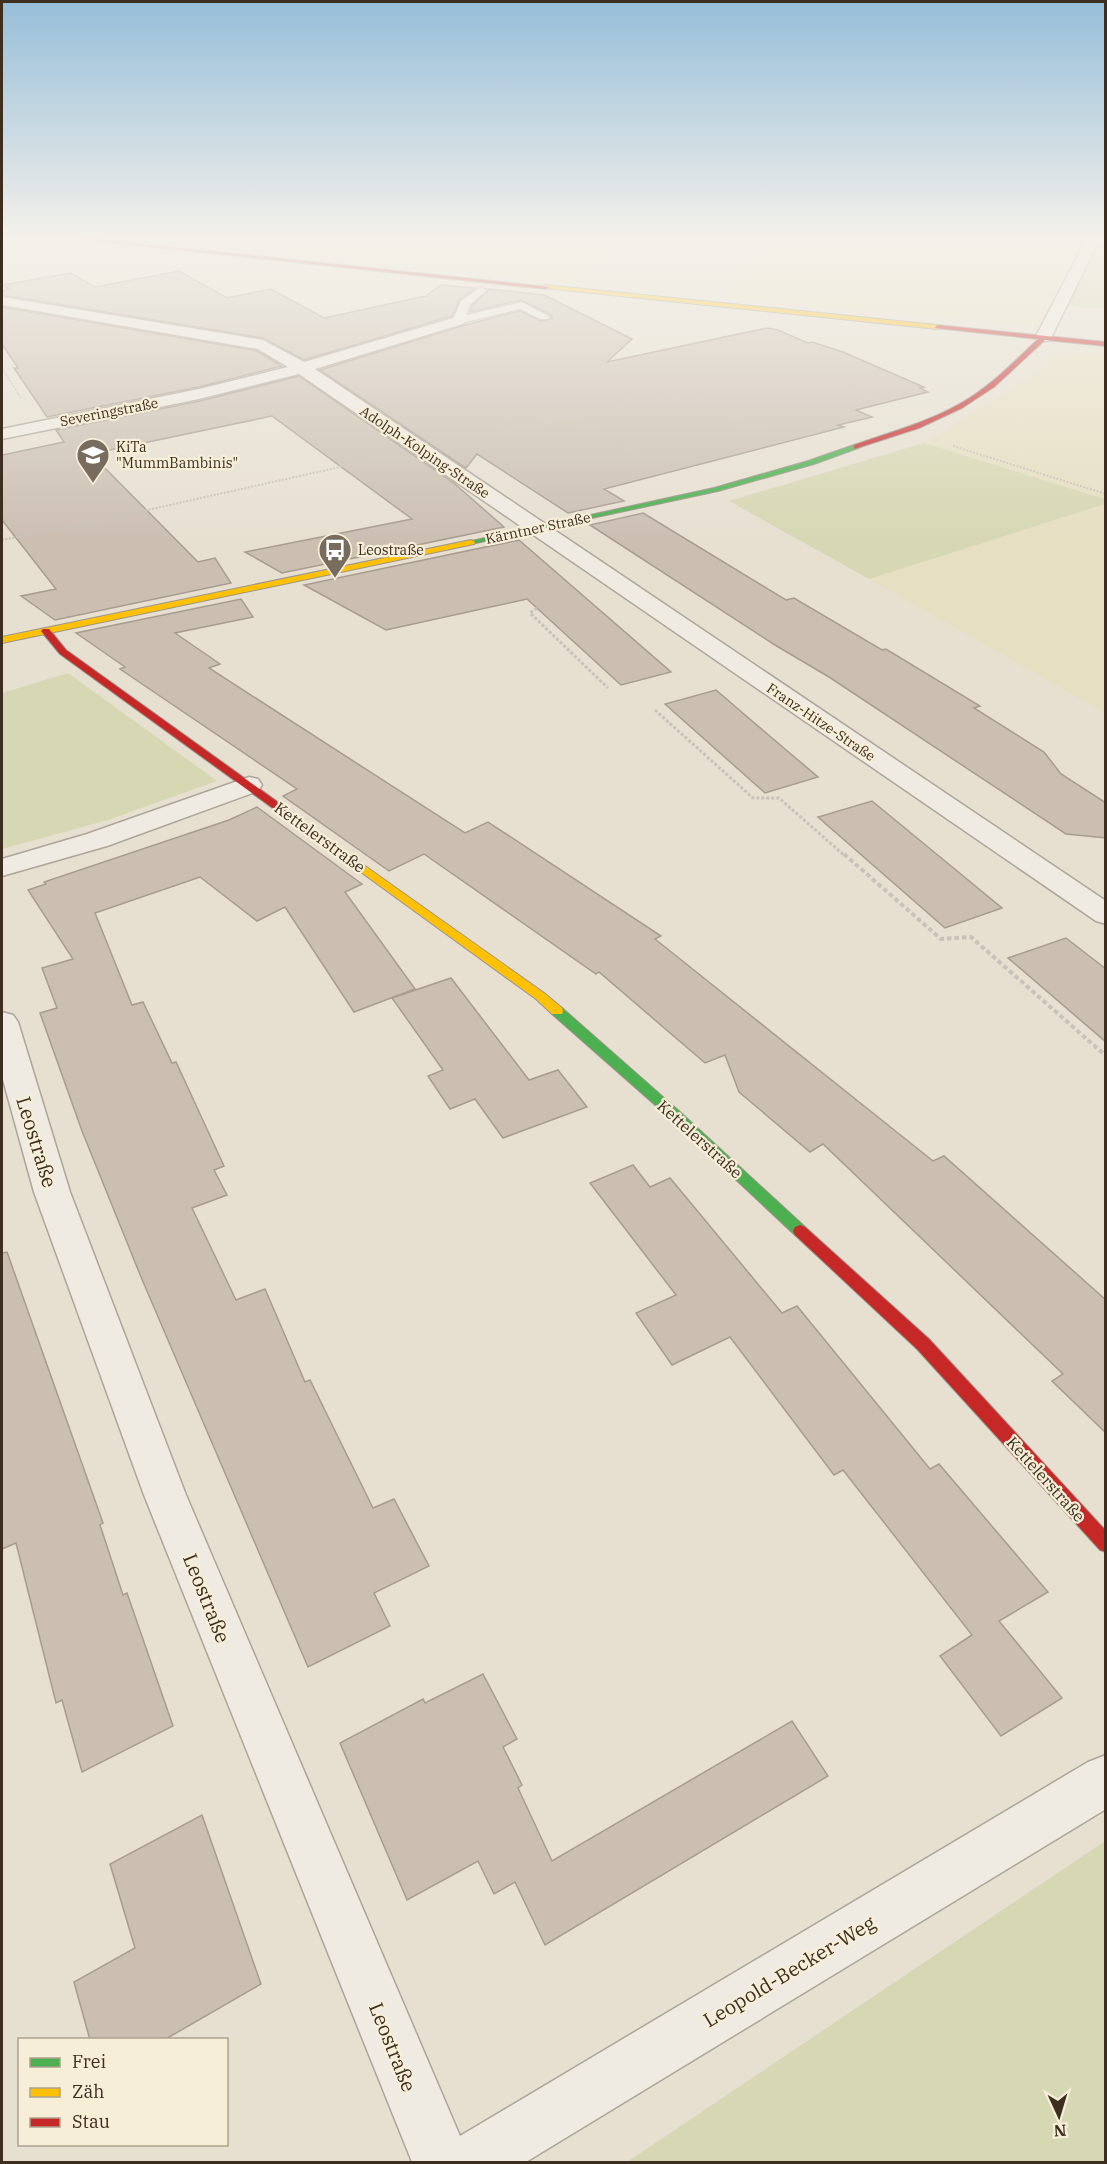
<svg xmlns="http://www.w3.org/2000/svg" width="1107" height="2164" viewBox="0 0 1107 2164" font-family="'IBM Plex Serif',serif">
<rect width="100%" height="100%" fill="#e7e0d1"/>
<g fill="#e6dfc2">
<polygon points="1099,238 1056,327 722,298 764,252 628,239 575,283 139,239"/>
<polygon points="1070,352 1105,354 1105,499 924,443 1028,378 1051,355"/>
<polygon points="1105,504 1105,713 869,579"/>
</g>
<g fill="#d6d7b3">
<polygon points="1099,238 1105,238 1105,310 1062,306"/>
<polygon points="924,443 1105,499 1105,504 869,579 729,501"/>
<polygon points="68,673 217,781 108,820 2,849 2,693"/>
<polygon points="1105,1841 1105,2162 627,2162"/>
</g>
<g fill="#cbbfb2" stroke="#a89c90" stroke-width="1.5">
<polygon points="179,271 227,298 271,289 324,318 426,296 441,285 476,288 460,299 452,316 304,360 263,338 2,295 2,291 9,289 3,285 71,273 95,287"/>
<polygon points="489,289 544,295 632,339 607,362 767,328 778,330 808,343 812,342 843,352 924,387 920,388 928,392 856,410 872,417 838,425 844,427 604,489 624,501 568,513 477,454 466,468 320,370 465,325 520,311 540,321 552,319 551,315 521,300 470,312 472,306"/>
<polygon points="2,307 257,351 282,366 199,387 47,417 14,368 18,368 2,344"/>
<polygon points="299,376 455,484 504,527 282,573 245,552 412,519 272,416 91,454 198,562 215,558 231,583 55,620 21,596 56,589 2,520 2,455 64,442 56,430 200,401"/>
<polygon points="643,513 786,600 794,598 882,650 886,649 980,706 974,708 1044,752 1061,774 1106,803 1106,838 1066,834 829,677 775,645 590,525"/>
<polygon points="519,540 671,672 621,685 527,599 386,630 304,585"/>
<polygon points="241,599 253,617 175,633 220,664 209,668 465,833 488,822 661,936 655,939 933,1161 944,1156 1106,1300 1106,1433 1052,1381 1063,1374 823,1144 810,1152 739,1092 725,1055 705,1063 599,972 596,974 424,854 389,871 283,796 297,789 120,669 125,667 76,633"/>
<polygon points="716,690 765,732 818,777 765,793 665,704"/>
<polygon points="872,801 934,852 1002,908 945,928 818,817"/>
<polygon points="257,807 362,884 345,892 415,989 354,1012 285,907 257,921 200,877 95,913 132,1005 143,1002 172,1063 176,1062 224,1166 214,1170 227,1195 192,1208 236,1300 265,1289 305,1382 310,1380 373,1508 394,1499 429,1566 374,1593 390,1626 308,1667 141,1277 82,1131 40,1013 57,1008 42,968 73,959 28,890 46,884 44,882 229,820"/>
<polygon points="1066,938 1106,969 1106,1042 1008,958"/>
<polygon points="451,978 529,1080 558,1070 587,1107 503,1138 475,1099 450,1109 428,1076 443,1070 392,998"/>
<polygon points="633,1165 650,1187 670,1178 782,1313 797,1306 930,1469 939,1464 1048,1592 999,1621 1062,1698 1001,1736 940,1656 972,1635 843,1470 834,1475 730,1337 672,1365 636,1313 676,1295 590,1183"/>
<polygon points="7,1252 103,1523 100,1525 123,1595 127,1593 173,1726 82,1772 62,1700 56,1703 16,1543 2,1549 2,1253"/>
<polygon points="483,1674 517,1739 503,1747 522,1785 518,1788 552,1861 792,1721 828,1776 545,1945 515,1882 494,1894 478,1861 407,1900 340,1743 423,1699 425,1703"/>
<polygon points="202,1815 261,1984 164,2040 90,2040 74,1982 135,1948 110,1864"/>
</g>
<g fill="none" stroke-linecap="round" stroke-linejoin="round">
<g stroke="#ada599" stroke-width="2">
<g id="lane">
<polygon points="149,238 162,238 145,248 137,248 137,244"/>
<polygon points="481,287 487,290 470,305 466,315 522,302 550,317 548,319 540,319 520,309 458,324 454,323 452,321 461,301"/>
</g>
</g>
<g stroke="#ada599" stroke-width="3">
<g id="street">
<polygon points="1087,238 1100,238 1051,338 1048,341 1038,341 1035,338"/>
<polygon points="2,297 263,340 304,362 453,318 463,318 465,321 463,324 315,369 1106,901 1106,924 1096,921 299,374 199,399 2,439 2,429 199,389 288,367 258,349 2,305"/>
<polygon points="249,777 258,779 262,785 258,791 107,846 2,876 2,859 87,834"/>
<polygon points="2,1012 13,1015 18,1022 70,1192 186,1495 460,2136 1088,1762 1106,1755 1106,1809 526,2162 412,2162 144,1495 34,1192 2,1076"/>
</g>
</g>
<g stroke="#9c958a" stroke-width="2">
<g id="fast">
<polygon points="854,445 861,447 814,464 718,491 471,544 467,542 714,488 808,461"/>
<polygon points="557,1007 562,1008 680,1112 805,1227 807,1231 805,1235 795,1235 670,1118 552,1014 551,1011 552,1008"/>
</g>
</g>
<g stroke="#9c958a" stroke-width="2">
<g id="slow">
<polygon points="546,285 937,325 940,327 937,329 544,288"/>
<polygon points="471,540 475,542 474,544 2,643 2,637"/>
<polygon points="289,812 544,993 562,1008 563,1011 562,1014 552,1014 536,999 285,817 285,813"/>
</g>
</g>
<g stroke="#9c958a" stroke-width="2">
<g id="jam">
<polygon points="68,238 87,238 549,287 546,289"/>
<path d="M937,325L1106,342V346L1045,340L994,387L962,408L919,428L854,449V445C894,431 936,420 971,397C996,381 1017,359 1038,339L935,328Z"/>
<polygon points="43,629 49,629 66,650 293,813 293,817 285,817 60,654 41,631"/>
<polygon points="800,1225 805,1227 929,1339 1106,1531 1106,1552 1100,1550 917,1349 795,1235 793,1231 795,1227"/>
</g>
</g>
<g stroke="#c8c2b9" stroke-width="1.5" stroke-dasharray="2 1.5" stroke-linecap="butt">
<polyline points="156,293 184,288"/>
<polyline points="262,310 296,303"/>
<polyline points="511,339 623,395"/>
<polyline points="59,343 87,384"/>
<polyline points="740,344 838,390 853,390 867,395"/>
<polyline points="2,368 19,395"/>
<polyline points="677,395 689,393 693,395"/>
</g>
<g stroke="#c8c2b9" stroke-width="2" stroke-dasharray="2 1.5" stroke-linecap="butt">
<polyline points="18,394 21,398"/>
<polyline points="620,394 638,403"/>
<polyline points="691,394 771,440"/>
<polyline points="863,394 883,402"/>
<polyline points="574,418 657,467"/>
<polyline points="469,439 684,394"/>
<polyline points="953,446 1106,494"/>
<polyline points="2,540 80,525"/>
<polyline points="120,582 80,525 376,459"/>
</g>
<g stroke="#c8c2b9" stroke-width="3" stroke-dasharray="3 2" stroke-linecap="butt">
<polyline points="537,608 530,613 608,688"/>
<polyline points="655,710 753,798 779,798 845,856"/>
</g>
<polyline stroke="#c8c2b9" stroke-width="4" stroke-dasharray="4.5 3" stroke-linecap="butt" points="844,854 941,939 971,937 1106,1056"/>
<use href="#lane" fill="#efebe3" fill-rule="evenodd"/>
<use href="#street" fill="#efebe3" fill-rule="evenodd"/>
<use href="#fast" fill="#4caf50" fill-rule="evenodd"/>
<use href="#slow" fill="#ffc107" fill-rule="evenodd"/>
<use href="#jam" fill="#c62828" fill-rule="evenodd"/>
</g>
<linearGradient id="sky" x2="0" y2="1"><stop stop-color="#96bed9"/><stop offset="0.44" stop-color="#f4f1ea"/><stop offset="1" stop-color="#f4f1ea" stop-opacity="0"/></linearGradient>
<rect width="1107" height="541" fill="url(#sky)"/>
<defs>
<g id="school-pin" transform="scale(1.725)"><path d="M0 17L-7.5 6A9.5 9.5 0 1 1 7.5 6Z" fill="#786c5e" stroke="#f7eed8"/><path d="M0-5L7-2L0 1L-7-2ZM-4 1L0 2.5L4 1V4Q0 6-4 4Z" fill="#fff"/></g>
<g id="bus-pin" transform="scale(1.725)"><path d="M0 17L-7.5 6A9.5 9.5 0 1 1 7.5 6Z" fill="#786c5e" stroke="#f7eed8"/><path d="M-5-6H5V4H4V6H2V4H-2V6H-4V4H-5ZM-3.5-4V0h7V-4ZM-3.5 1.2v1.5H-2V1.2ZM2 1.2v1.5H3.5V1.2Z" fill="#fff"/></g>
</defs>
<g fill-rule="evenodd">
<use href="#school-pin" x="93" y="455"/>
<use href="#bus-pin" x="335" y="550"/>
</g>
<g text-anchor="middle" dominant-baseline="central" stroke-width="4.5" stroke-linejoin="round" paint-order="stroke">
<g font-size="14" fill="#3d2e20" stroke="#f7eed8">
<text transform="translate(109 412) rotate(-11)">Severingstraße</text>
<text transform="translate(425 452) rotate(34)">Adolph-Kolping-Straße</text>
<text transform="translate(538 528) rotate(-12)">Kärntner Straße</text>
<text transform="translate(821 722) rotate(34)">Franz-Hitze-Straße</text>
</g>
<g font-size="14" fill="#3d2e20" stroke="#f7eed8" text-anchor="start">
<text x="116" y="447">KiTa<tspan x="116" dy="16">"MummBambinis"</tspan></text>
<text x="358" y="550">Leostraße</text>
</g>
<g font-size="16" fill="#3d2e20" stroke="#f7eed8">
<text transform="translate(320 837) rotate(36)">Kettelerstraße</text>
<text transform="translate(700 1139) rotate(42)">Kettelerstraße</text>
<text transform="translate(1046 1479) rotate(48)">Kettelerstraße</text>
</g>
<g font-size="20" fill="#3d2e20" stroke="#f7eed8">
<text transform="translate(37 1142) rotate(73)">Leostraße</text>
<text transform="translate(207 1598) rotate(68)">Leostraße</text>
<text transform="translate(789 1971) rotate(-31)">Leopold-Becker-Weg</text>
<text transform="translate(393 2047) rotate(68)">Leostraße</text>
</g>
</g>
<rect width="1107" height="2164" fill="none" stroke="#3d2e20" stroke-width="6"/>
<rect x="18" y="2038" width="210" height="108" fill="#f7eed8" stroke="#ada18e" stroke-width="1.5"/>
<rect x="30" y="2058" width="30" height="9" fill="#4caf50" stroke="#ada18e" stroke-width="1.5"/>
<text x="72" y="2068" font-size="18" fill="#3d2e20">Frei</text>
<rect x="30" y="2088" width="30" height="9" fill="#ffc107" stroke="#ada18e" stroke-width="1.5"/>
<text x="72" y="2098" font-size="18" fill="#3d2e20">Zäh</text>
<rect x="30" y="2118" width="30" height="9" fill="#c62828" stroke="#ada18e" stroke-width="1.5"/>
<text x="72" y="2128" font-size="18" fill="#3d2e20">Stau</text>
<g transform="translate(1059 2116) rotate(176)" stroke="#f7eed8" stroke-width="4.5" paint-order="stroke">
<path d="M0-4.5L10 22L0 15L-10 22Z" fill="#3d2e20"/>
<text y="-9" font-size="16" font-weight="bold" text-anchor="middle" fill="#3d2e20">N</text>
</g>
</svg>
